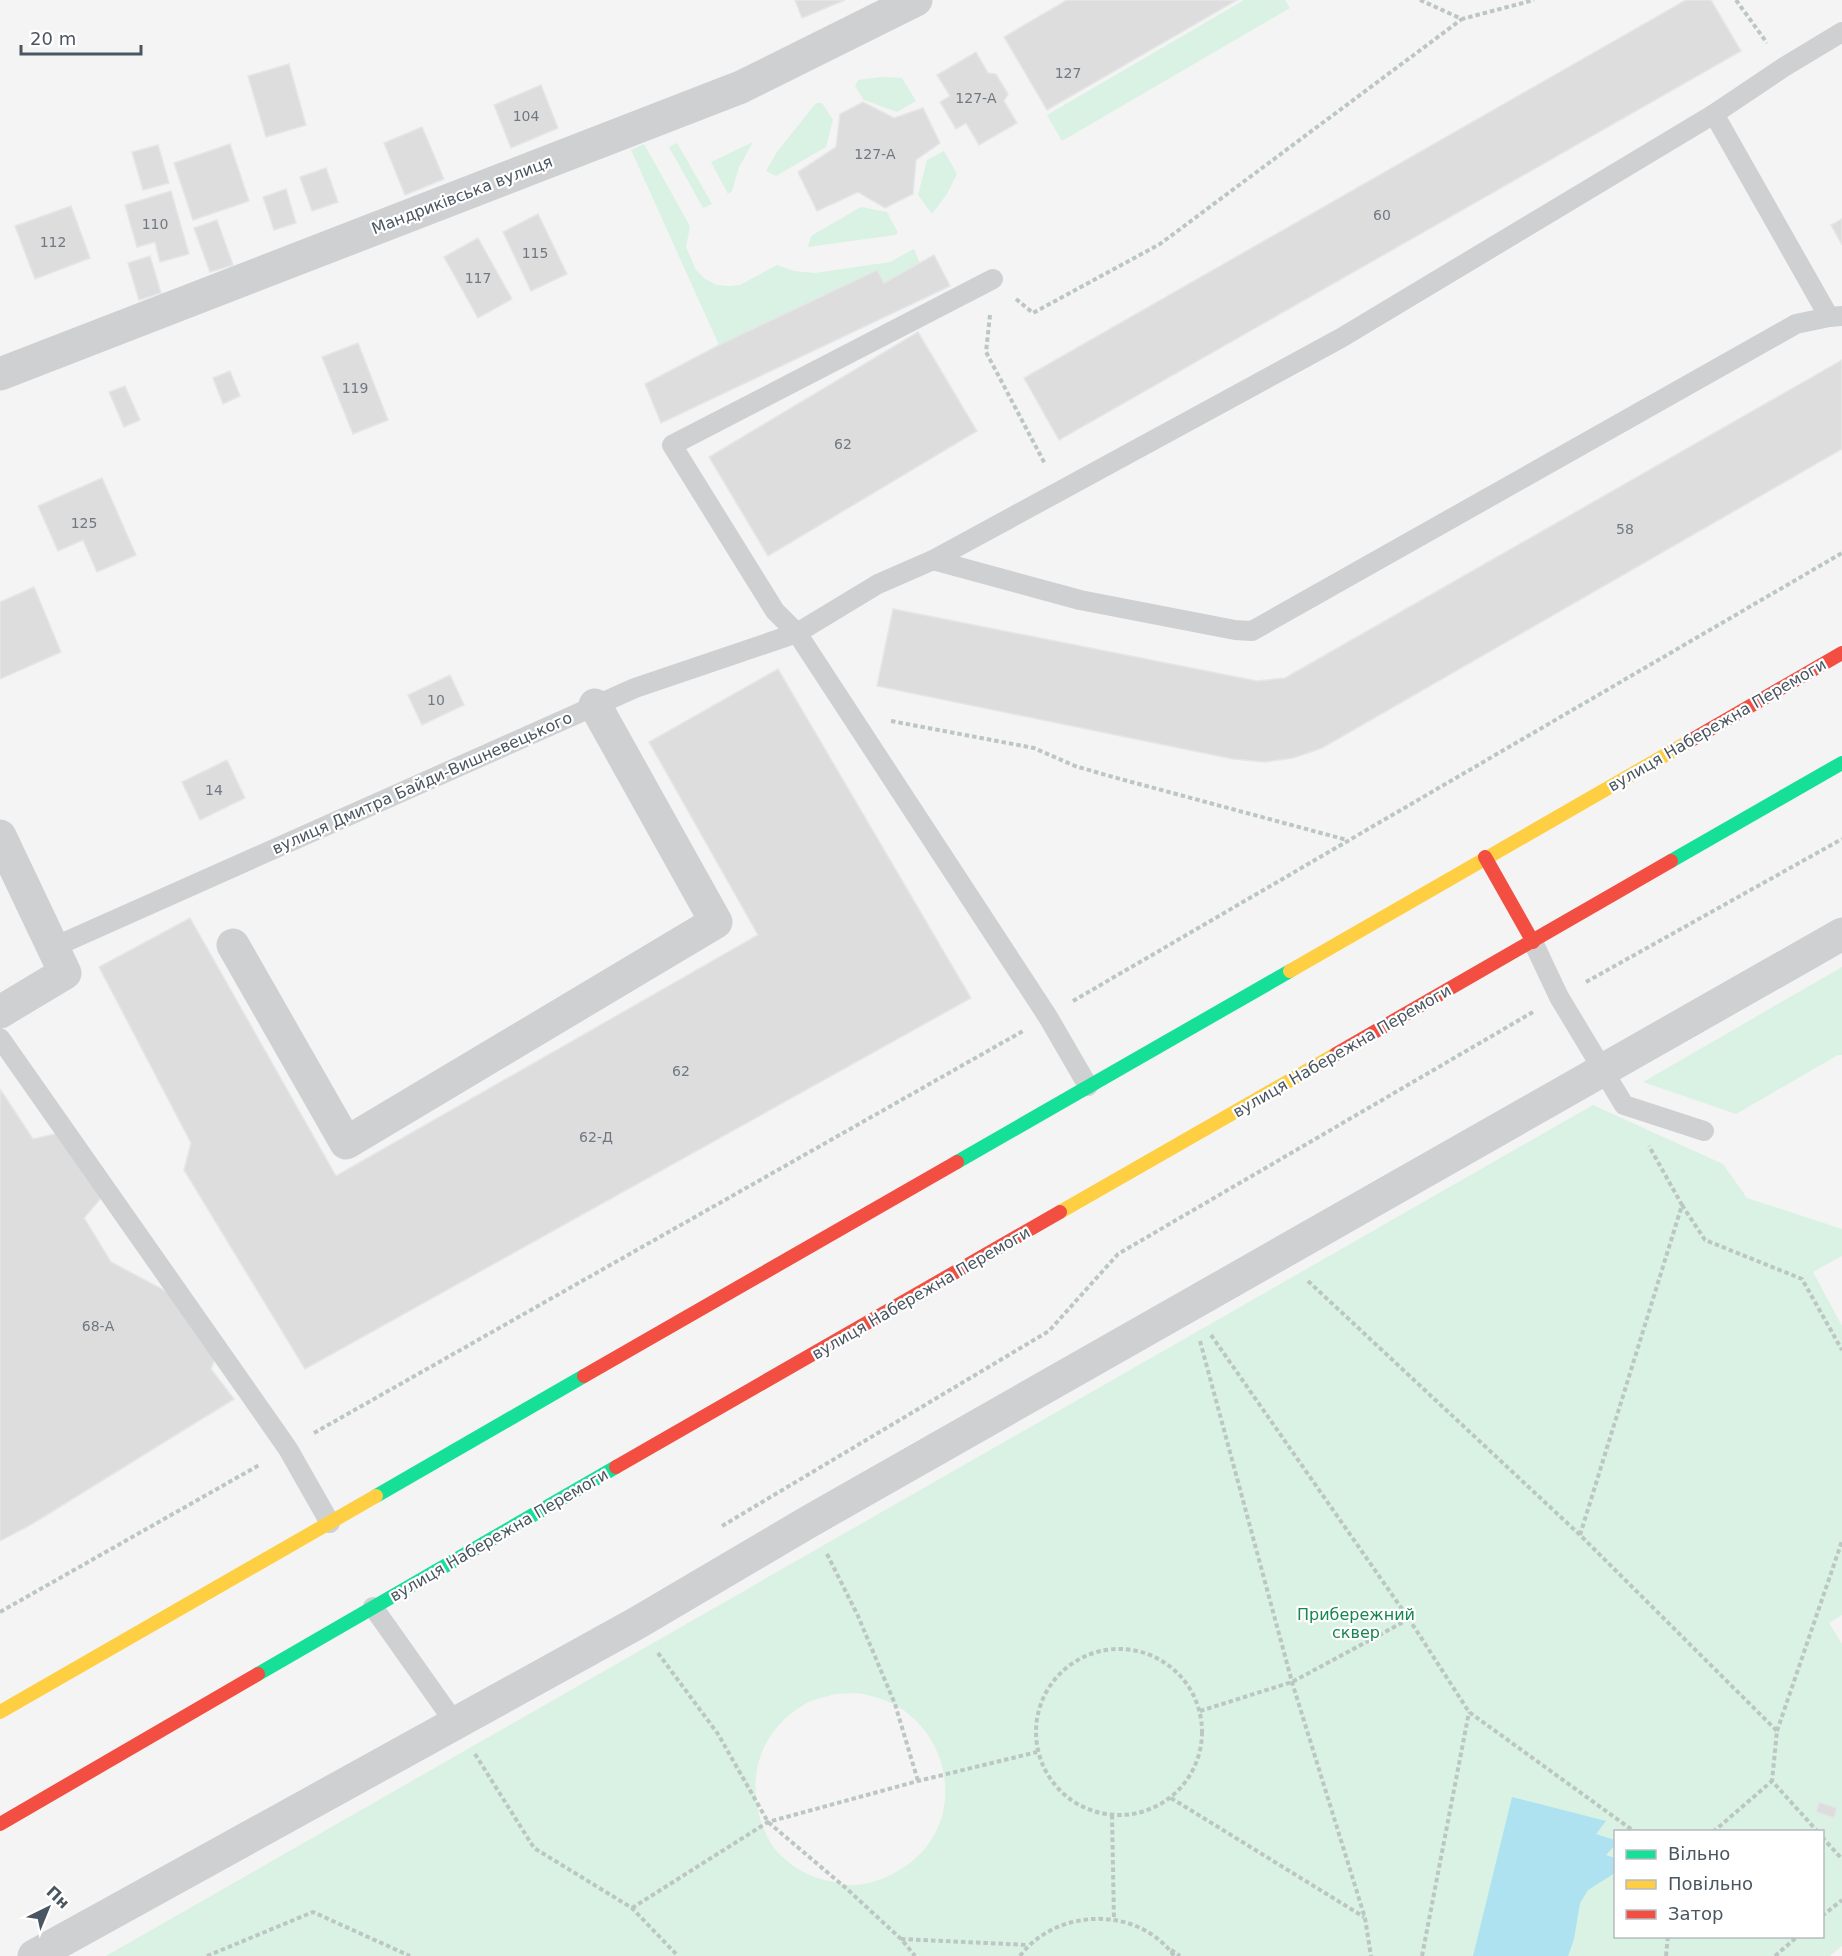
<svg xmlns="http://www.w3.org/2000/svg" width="1842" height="1956" viewBox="0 0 1842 1956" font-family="'DejaVu Sans',sans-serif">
<rect width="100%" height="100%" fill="#f4f4f4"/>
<g fill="#d9f2e3" fill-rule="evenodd">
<polygon points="1244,0 1285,0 1290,8 1062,141 1047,115"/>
<polygon points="881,77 902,78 916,101 897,112 864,100 855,86 858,80"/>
<polygon points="816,103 822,103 833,120 826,147 776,176 766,171 777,152"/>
<polygon points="753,142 739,167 732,191 728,194 711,162"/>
<polygon points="677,143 712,204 703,208 669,147"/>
<polygon points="644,144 690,226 686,247 696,270 705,279 717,285 729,286 740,285 777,265 794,271 815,273 890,262 914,249 920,263 884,283 876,270 719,345 631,150"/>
<polygon points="944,151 957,174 947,194 932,214 918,195 927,160"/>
<polygon points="861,207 887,212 898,233 895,235 808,247 811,236"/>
<polygon points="1842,967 1842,1055 1838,1055 1736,1114 1643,1082"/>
<path d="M1593,1105L1723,1164L1747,1198L1842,1229V1256L1813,1272L1842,1326V1615L1829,1623L1842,1644V1946L1830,1956H106ZM835,1694C845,1694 857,1692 867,1695C952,1712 976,1827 898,1871C884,1879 868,1885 851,1885C844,1885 836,1882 829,1881C806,1877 778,1859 768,1838C743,1788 755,1733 805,1704C814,1699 825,1697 835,1694ZM1616,1832H1822V1936H1616Z"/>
</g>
<polygon fill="#aee2f0" points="1512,1797 1606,1821 1596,1834 1615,1840 1615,1845 1606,1855 1615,1858 1615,1873 1588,1890 1580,1903 1574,1939 1568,1956 1473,1956"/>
<g fill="#ddddde" stroke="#e5e6e7" stroke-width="1.5">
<polygon points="795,0 845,0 802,18"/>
<polygon points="1067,0 1237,0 1047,110 1004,37"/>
<polygon points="1686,0 1711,0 1741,51 1059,440 1024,378"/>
<polygon points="976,52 988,73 996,74 1008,94 1004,101 1017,123 979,145 966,123 956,129 940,102 950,96 937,75"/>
<polygon points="289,64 306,125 266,137 248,76"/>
<polygon points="541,85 558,128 511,148 494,105"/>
<polygon points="863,102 894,118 923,108 940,143 916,160 913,194 885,208 858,192 817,211 798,172 836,147 840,114"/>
<polygon points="422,127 444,179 405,195 384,143"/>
<polygon points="230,144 249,201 193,220 174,163"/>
<polygon points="158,145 169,183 143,190 132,152"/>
<polygon points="326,168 338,202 312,211 300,177"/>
<polygon points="286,189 296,223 274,230 263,197"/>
<polygon points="171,191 189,254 160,262 155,242 137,247 125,205"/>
<polygon points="71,206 90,258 35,279 15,226"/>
<polygon points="538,214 567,274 531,291 503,232"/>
<polygon points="1842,219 1842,245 1831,225"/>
<polygon points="217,220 233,265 210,272 194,228"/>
<polygon points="478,238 512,299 478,318 444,257"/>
<polygon points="934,255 950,286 661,423 645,384 719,345 877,270 884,283"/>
<polygon points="150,256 161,293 139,300 128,263"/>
<polygon points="918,332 977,431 768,556 709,457"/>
<polygon points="358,343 388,420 353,434 322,357"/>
<polygon points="1842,360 1842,449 1322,748 1293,758 1265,762 1233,759 877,686 893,609 1257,681 1285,678"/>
<polygon points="230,371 240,396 223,404 213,378"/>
<polygon points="125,386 140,420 124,427 109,392"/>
<polygon points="102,478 136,555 97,572 83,540 58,551 38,506"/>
<polygon points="34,587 61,652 0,679 0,602"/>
<polygon points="778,669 971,998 305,1369 184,1170 191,1143 99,967 190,918 336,1176 758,935 649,742"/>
<polygon points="450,675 464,705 422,725 408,695"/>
<polygon points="227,760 245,798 200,820 182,782"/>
<polygon points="0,1089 33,1139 59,1133 102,1197 84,1218 111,1262 175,1296 216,1356 211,1369 234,1399 32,1524 0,1541"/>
<polygon points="1819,1802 1837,1808 1834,1818 1816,1812"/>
</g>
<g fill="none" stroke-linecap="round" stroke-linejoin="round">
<g stroke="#bcc7c4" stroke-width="4" stroke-dasharray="4.5 3" stroke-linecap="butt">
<polyline points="1420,0 1462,19 1534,0"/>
<polyline points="1736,0 1767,43"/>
<polyline points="1016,299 1033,313 1160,244 1462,19"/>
<polyline points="990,315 986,352 1045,464"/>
<polyline points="891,721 1034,748 1075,766 1113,777 1347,840"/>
<polyline points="1586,982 1842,839"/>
<polyline points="1073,1001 1842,553"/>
<polyline points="1682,1205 1705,1240 1802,1279 1842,1350"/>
<polyline points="1308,1281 1580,1535 1777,1731 1772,1781 1818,1832"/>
<polyline points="1211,1335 1409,1619 1469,1712 1635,1832"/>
<polyline points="1200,1341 1292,1682 1365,1918 1371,1956"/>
<polyline points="314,1433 1023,1031"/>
<polyline points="722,1526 1049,1331 1118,1254 1533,1012"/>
<polyline points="1580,1535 1682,1205 1649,1146"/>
<polyline points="827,1554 858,1616 895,1704 918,1781"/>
<polyline points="0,1612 261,1464"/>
<circle cx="1119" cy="1732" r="83"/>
<polyline points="658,1653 718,1734 768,1822 847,1889 901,1939 915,1956"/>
<polyline points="1200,1711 1292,1682 1409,1619"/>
<polyline points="1777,1731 1842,1541"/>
<polyline points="475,1754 534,1848 632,1908 678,1956"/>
<polyline points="1171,1798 1364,1917"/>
<polyline points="1112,1815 1114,1919"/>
<polyline points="1713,1832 1772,1781"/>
<polyline points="1822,1837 1842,1859"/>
<polyline points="632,1908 768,1822 918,1781 1037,1752"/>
<polyline points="1822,1916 1842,1900"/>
<polyline points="901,1939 1028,1945"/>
<polyline points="1171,1950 1180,1956"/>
<polyline points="207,1956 313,1912 410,1956"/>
<path d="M1020,1956C1056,1908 1138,1905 1174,1956"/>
<polyline points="1422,1956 1469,1712"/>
<polyline points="1666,1956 1668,1936"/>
<polyline points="1775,1956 1798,1936"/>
</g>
<g stroke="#ced0d2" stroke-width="20">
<polyline points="1714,114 1829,317"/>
<polyline points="993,279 672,445 775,611 797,633 1048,1017 1088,1086"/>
<polyline points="933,560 1080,600 1235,630 1252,631 1796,324 1829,317 1842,316"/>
<polyline points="1533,942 1559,997 1624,1105 1704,1131"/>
<polyline points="54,947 635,688 797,633 878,584 933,560 1341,338 1714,114 1784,67 1842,32"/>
<polyline points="0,1038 265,1416 288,1449 330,1523"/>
<polyline points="373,1607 455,1723"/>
</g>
<g stroke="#ced0d2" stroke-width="33">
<polyline points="0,374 741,87 916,0"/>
<polyline points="0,836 65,973 0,1012"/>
<polyline points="233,945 346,1143 716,922 595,705"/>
<polyline points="34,1956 637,1623 810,1521 1842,934"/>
</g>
<g stroke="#16e098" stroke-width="14">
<polyline points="1671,861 1842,763"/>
<polyline points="957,1162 1290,971"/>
<polyline points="376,1496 584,1376"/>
<polyline points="258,1674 616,1467"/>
</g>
<g stroke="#ffcf43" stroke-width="14">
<polyline points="1290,971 1688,742"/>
<polyline points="1060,1212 1336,1054"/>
<polyline points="0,1712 376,1496"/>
</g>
<g stroke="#f24e42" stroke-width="14">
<polyline points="1688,742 1842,653"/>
<polyline points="1485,857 1533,942"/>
<polyline points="1336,1054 1671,861"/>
<polyline points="584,1376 957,1162"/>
<polyline points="616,1467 1060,1212"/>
<polyline points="0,1824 258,1674"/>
</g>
</g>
<g text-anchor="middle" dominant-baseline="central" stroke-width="4.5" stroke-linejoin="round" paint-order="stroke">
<g font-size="14" fill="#707881">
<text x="1068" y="73">127</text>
<text x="976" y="98">127-А</text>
<text x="526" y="116">104</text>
<text x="875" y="154">127-А</text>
<text x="1382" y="215">60</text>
<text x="155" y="224">110</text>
<text x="53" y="242">112</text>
<text x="535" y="253">115</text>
<text x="478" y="278">117</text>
<text x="355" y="388">119</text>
<text x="843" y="444">62</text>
<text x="84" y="523">125</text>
<text x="1625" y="529">58</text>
<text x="436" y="700">10</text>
<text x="214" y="790">14</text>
<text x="681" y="1071">62</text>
<text x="596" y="1137">62-Д</text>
<text x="98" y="1326">68-А</text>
</g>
<g font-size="16" fill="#4a5661" stroke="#fff">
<text transform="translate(462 195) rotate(-21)">Мандриківська вулиця</text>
<text transform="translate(1717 725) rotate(-30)">вулиця Набережна Перемоги</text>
<text transform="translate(422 783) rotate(-24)">вулиця Дмитра Байди-Вишневецького</text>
<text transform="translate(1342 1051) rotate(-30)">вулиця Набережна Перемоги</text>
<text transform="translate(921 1293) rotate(-30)">вулиця Набережна Перемоги</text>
<text transform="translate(499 1535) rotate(-30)">вулиця Набережна Перемоги</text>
</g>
<g font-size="16" fill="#17864f" stroke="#fff">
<text x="1356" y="1614">Прибережний<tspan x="1356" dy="18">сквер</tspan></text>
</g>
</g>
<rect x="1614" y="1830" width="210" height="108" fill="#ffffff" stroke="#b7bbc0" stroke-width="1.5"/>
<rect x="1626" y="1850" width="30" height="9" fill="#16e098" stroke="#b7bbc0" stroke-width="1.5"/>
<text x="1668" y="1860" font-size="18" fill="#4a5661">Вільно</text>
<rect x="1626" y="1880" width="30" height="9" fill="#ffcf43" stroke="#b7bbc0" stroke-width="1.5"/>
<text x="1668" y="1890" font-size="18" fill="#4a5661">Повільно</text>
<rect x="1626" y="1910" width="30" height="9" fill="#f24e42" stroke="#b7bbc0" stroke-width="1.5"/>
<text x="1668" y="1920" font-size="18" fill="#4a5661">Затор</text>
<g transform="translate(48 1908) rotate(43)" stroke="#ffffff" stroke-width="4.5" paint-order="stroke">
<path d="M0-4.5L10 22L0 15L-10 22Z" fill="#4a5661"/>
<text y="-9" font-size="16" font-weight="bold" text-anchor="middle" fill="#4a5661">Пн</text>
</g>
<path d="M21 45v9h120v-9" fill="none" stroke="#4a5661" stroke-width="3"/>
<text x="30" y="45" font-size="18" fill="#4a5661" stroke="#ffffff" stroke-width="4.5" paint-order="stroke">20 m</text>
</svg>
